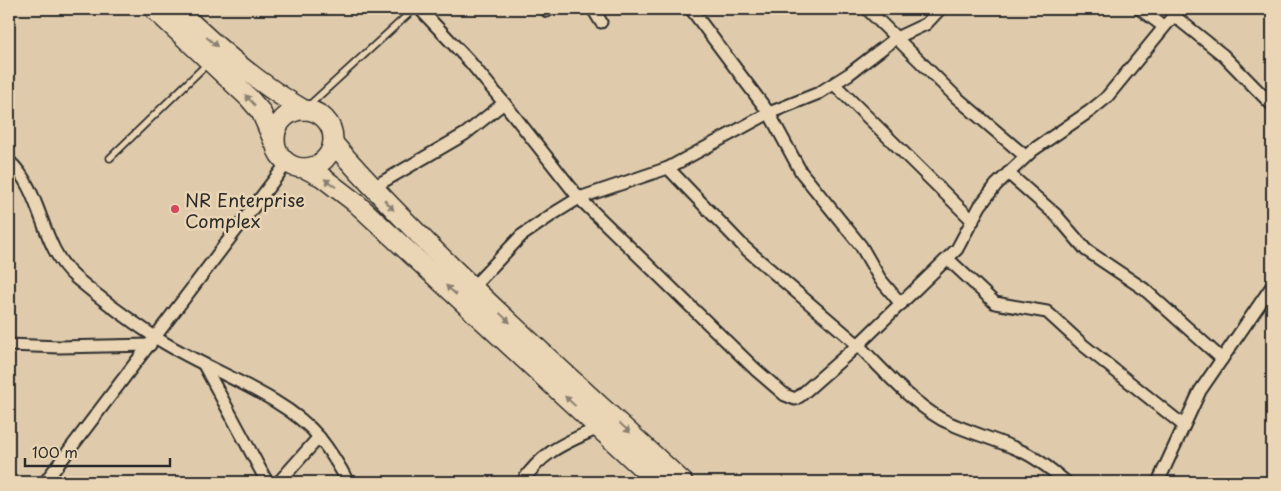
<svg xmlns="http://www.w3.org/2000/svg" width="1281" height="491" viewBox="0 0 1281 491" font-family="'Playpen Sans',sans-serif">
<rect width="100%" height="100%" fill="#dfcbac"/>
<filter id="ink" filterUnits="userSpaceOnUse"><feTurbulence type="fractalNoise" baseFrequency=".02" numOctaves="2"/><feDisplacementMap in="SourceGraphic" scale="10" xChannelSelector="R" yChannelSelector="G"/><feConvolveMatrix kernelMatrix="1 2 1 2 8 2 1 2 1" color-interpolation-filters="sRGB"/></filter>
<g filter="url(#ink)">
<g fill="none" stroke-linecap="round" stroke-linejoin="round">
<g stroke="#2b2b2b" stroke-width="9">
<g id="service">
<polyline points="305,109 414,9"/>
<polyline points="110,158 207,64"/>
</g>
</g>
<g stroke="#2b2b2b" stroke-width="15">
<g id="minor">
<polyline points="546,9 547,11"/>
<polyline points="593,9 601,22"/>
<polyline points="691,9 769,113 801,172 861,246 880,279 901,304"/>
<polyline points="867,9 956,97 1025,156"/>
<polyline points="1140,9 1163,26"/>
<polyline points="1173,15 1223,55 1272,105"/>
<polyline points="834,84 973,221"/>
<path d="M504,103L579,198L756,370L785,395L795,399L800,396L858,345C883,370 910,401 941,419C966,432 993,438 1019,450C1036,457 1052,470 1066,482"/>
<path d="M9,161C44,193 39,246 76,278C100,298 128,319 155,337C203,369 283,394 319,437C330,451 340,467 348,482"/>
<polyline points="668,168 745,248 858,345 957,249 980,206 996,185 1033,150 1090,111 1106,98 1179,9"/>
<polyline points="1008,173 1056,215 1086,250 1144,289 1222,359"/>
<polyline points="372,188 465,134 504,103 470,62 420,9"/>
<polyline points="948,259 995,303 1047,312 1083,345 1183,425"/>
<polyline points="472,288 521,236 553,214 579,198 668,168 769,113 819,93 849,74 896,38 926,24 940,9"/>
<polyline points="9,345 59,347 150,345"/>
<polyline points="204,365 267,482"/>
<polyline points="45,482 287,163"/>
<polyline points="279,482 319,437"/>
<path d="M522,482C544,450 564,444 598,428"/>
<polyline points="1158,482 1200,391 1272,286"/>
</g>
</g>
<g stroke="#2b2b2b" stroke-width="22">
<g id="trunk">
<polyline points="154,9 249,98 261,112 274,142"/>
<path d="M177,9C216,47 256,82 304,110"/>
<circle cx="304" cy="139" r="29"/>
<path d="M333,143C440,265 564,371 683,482"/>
<polyline points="304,168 322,177 356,203 657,482"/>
</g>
</g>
<use href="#service" stroke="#ead5b4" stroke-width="5.5"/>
<use href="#minor" stroke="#ead5b4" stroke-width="11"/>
<use href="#trunk" stroke="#ead5b4" stroke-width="19"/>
</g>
<defs><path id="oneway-solid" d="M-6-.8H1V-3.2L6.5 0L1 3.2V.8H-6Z" transform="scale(1.25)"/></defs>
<g fill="#8a8070">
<use href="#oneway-solid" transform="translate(212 42) rotate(41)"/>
<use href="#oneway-solid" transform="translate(250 100) rotate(-133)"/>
<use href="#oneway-solid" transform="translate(330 183) rotate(-145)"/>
<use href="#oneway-solid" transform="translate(389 205) rotate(47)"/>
<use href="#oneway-solid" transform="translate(451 290) rotate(-138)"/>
<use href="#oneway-solid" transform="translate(505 318) rotate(43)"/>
<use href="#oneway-solid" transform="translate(570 401) rotate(-137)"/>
<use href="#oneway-solid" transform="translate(625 428) rotate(43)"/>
</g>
</g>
<circle fill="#d1495b" stroke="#ead5b4" stroke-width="2" cx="175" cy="209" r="5"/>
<g text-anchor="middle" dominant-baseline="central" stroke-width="5" stroke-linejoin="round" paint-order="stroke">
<g font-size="18" fill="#2b2b2b" stroke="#ead5b4" text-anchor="start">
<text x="185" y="199">NR Enterprise<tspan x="185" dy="21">Complex</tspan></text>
</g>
</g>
<rect width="1281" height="491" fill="none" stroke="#ead5b4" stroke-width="30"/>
<rect x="15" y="15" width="1251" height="461" fill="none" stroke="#2b2b2b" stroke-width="2" filter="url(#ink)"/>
<path d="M25 458v8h145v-8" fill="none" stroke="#2b2b2b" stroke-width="2.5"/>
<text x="32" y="458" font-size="15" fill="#2b2b2b" stroke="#ead5b4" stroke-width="4" paint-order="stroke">100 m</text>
</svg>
